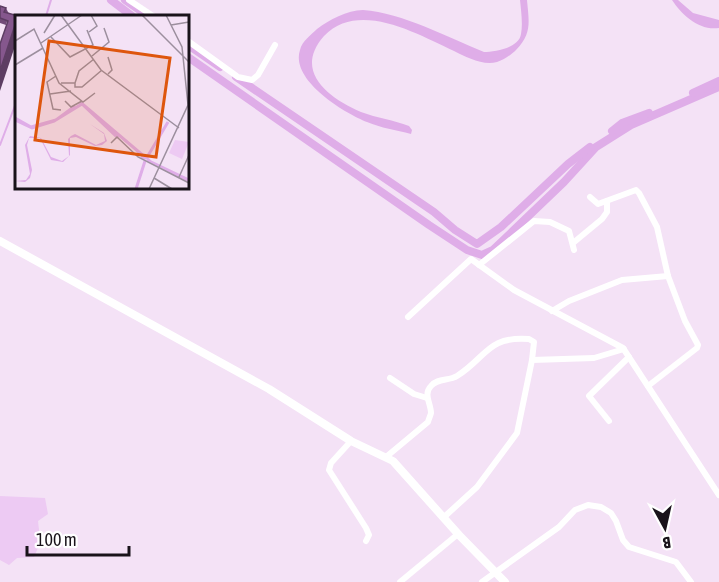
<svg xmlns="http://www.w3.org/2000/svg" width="719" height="582" viewBox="0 0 719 582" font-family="'Asap Condensed',sans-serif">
<rect width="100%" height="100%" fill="#f4e2f6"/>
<path fill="#edcaf3" d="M0,496L45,498L48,514L38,521C40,541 43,537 34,557L17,558L9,565L0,560Z"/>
<g fill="#dfade8">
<path d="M520,0H527C529,23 532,33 516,50C511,55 503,60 497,62C483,66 466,57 454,51C417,34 359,0 324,36C293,71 328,98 361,112C377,118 394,120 409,126L412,130L411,134C396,130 381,128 367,122C344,113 290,80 300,50C302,41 311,35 317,29C329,20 347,10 363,10C403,13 447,37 484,52C495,52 519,48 521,34C523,24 521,10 520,0Z"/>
<path d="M672,0H678L693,13L719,20V28C699,31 682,15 672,0Z"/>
</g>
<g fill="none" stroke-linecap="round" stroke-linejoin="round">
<g stroke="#dfade8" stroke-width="2">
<polyline points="46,16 51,0"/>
<polyline points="0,145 16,103"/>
</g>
<g stroke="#dfade8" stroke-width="8">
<polyline points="111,0 132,16"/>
<polyline points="125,0 148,16"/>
<polyline points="188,45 220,67"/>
<polyline points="188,57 429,225 467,250 482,255 493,250 564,182 596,147 631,125 719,87"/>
<polyline points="236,77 434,212 455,230 477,244 501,227 568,164 590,147"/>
<polyline points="693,93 719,81"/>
<polyline points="612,131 622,123 649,113"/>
</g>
<g stroke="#fff" stroke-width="6">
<polyline points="129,0 153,16"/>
<polyline points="188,41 238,77 252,80 258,75 275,45"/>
<polyline points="590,197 598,204 636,190 639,193 657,227 668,276 685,321 698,345 697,348 648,386"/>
<polyline points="573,243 602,219 607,212 607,201"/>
<polyline points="479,265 534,221 550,222 569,231 574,250"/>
<polyline points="552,311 569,301 622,280 668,276"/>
<polyline points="408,317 471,259 514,290 623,348 719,495"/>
<polyline points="390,378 414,394 427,398"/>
<polyline points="609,421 589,396 629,357"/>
<polyline points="351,441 331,463 329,470 366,528 369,535 366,541"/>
<path d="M386,457L428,422C428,421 431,414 431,413C431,404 423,394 431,386C437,378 449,381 457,376C487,357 487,336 529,339L534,342L532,360"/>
<polyline points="443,518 477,487 517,433 532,360 594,358 624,349"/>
<polyline points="400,582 458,534"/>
<polyline points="482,582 559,527 575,510 588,505 601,507 611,513 616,521 623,540 629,547 676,562 691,582"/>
</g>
<polyline stroke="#fff" stroke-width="8" points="0,241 269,389 351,441 393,461 459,535 505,582"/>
</g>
<polygon fill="#724b79" points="0,6 6,8 9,14 6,25 0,23"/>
<polygon fill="#5d3d63" points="16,22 16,43 0,91 0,71"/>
<polygon fill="#85578d" stroke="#5d3d63" stroke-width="1.5" points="0,6 6,8 4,12 18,16 16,16 16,22 0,71 0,44 8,21 0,18"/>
<g transform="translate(15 15)">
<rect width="174" height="174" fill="#f4e2f6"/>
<path d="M160,125L174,127L167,144L154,138Z" fill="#edcaf3"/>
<path d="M75,109L89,118L92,126L87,130L80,131L61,122L55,123V140L48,147L36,145L25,123H14L12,130L17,155L15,163L10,167L0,166L11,165L15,159L10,130L15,121L26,123L36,142L47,146L54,141L53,124L56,121L60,119L81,130L90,126L89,119Z" fill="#dfade8"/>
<path fill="none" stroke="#dfade8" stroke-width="3" d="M65,87L131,143L126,142M0,103L16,112L41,105L60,91M0,105L17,113L39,106L67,89L103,123M131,144L153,107M132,145L174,165M149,154L174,166M121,174L130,146"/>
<path fill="none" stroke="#9c8f9e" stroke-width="1.5" d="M46,0L86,55L164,113M127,0L174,47M156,10L174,7M74,17L82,11L76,0M29,18L40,0M36,22L55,42L78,30L72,15M0,26L19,14L44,68L68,87L80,78M26,28L67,0M77,41L94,27L89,13M93,42L97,55L93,59M0,50L28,33M41,61L32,67L38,94L46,95M46,68H60L64,56L79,44M60,68V72H67L87,55M35,79L56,76M50,86L56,92L67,86M96,128L102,122L123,142L174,168M164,162L174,140M139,163L157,174M134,174L173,90L167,32L151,0"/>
<path fill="#de560d" fill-opacity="0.15" stroke="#de560d" stroke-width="3" d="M34,26L155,43L141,142L20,125Z"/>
<rect width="174" height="174" fill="none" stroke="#19131a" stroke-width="3"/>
</g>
<g transform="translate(665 528) rotate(172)" stroke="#ffffff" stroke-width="4.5" paint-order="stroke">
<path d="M0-4.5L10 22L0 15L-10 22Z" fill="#19131a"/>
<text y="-9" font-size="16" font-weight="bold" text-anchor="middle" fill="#19131a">B</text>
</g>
<path d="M27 546v9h102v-9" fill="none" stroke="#19131a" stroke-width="3"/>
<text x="36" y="546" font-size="18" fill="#19131a" stroke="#ffffff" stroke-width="4.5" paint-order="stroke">100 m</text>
</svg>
